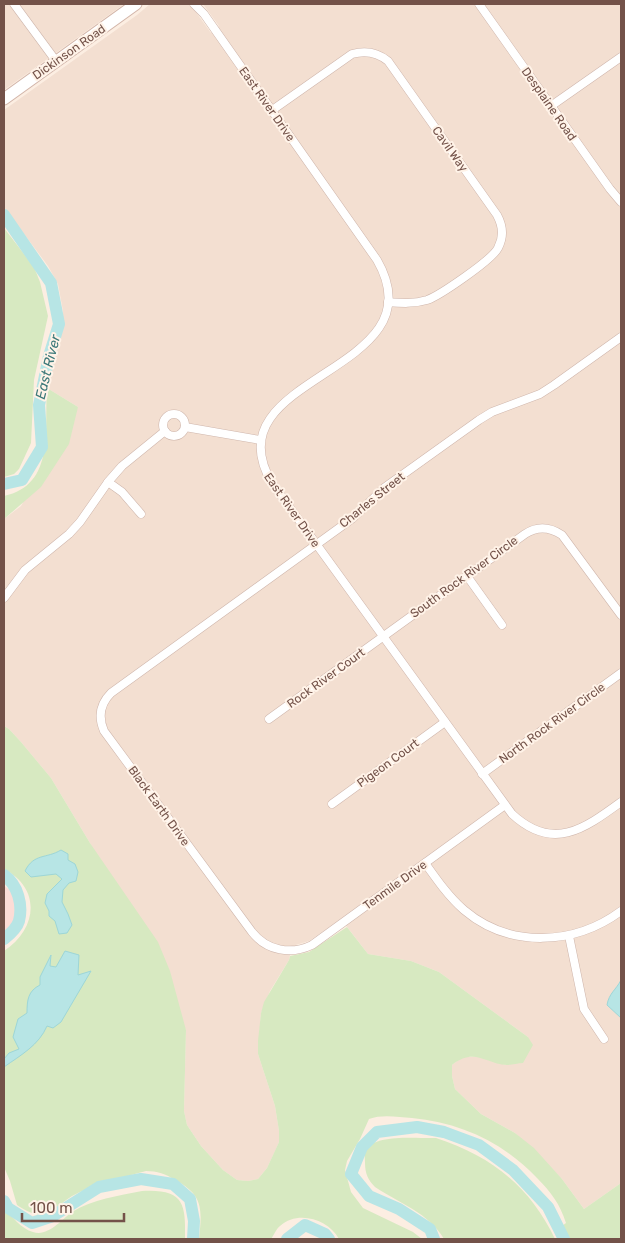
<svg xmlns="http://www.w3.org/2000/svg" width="625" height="1243" viewBox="0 0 625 1243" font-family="Rubik,sans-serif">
<rect width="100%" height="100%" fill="#fceee2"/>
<g fill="#f3dfd1">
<polygon points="4,4 124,4 4,90"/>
<polygon points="150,4 190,4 211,33 219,26 203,4 621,4 621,1183 584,1209 562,1179 515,1133 481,1114 455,1089 452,1076 452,1065 462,1057 480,1057 506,1065 528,1037 439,972 411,961 368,954 341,919 309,941 292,946 289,960 270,991 261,1013 258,1054 275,1106 279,1131 279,1142 275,1151 267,1168 258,1179 248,1181 237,1180 223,1170 201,1146 187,1125 184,1111 186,1030 90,843 51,778 21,742 9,729 4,726 4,519 21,506 78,407 47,388 51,366 61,329 63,311 58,284 48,266 4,207 4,110 137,15"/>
</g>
<polygon fill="#fcdcd6" points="4,886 13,892 17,910 13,924 4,934"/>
<g fill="#d7e9c1">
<polygon points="4,228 34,267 40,282 48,316 34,380 31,443 19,469 14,474 4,477"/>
<path d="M47,388L78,407L69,444L41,487L4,519V496C56,485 44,428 47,388Z"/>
<path d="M4,726L9,729L21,742L51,778L90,843L158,942L170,971L186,1030L184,1111L187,1125L201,1146L223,1170L237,1180L248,1181L258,1179L267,1168L279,1142V1131L275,1106L258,1054V1041L261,1013L264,1002L289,960L290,956L309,952L347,927L368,954L411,961L439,972L528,1037L533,1045L523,1063C518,1063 512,1065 507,1065C485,1064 475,1047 452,1065V1076L455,1089L481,1114L515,1133L534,1148L562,1179L584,1209L621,1183V1239H561L555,1231L566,1223C560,1204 551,1192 537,1178C503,1142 461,1123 412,1118C398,1117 382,1114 369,1119L360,1139L347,1161L345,1170L351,1192L363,1208L413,1232L422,1239H339C328,1219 298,1210 280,1226C276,1229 274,1235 271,1239H199C202,1210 204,1195 175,1180C166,1174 157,1171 146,1171C121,1178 94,1184 72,1196C62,1202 54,1212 42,1214C34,1216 23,1209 17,1205L10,1181L4,1167V951C37,929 42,889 4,869Z"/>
<path d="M436,1138C491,1156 530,1186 555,1239H444C429,1213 399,1203 375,1187C368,1180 365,1173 365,1163C365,1159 364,1154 366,1151C373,1133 420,1139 436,1138Z"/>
<path d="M142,1191C183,1189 186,1202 185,1239H4V1208C12,1216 21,1229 33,1232C48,1237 61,1220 72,1212C93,1199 118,1196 142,1191Z"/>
</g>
<g fill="#b7e5e5" stroke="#9dd6d7">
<path d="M61,850L68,854V860L75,864L78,872L76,881L69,883L63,890L62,902L68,914L72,925L67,933L59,934L55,921L49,916V911L45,903L47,894L62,879L56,874L31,877L25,871C34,853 46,859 61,850Z"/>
<path d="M65,951L79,955L78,975L91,971L61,1022L53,1028L47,1026C39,1045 21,1055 4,1067V1059L9,1053L19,1049L13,1037L18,1019L27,1013C27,1000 28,991 40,985V977L51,955L50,966L56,967Z"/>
<path d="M621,980V1018L607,1005C609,993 616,990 621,980Z"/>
</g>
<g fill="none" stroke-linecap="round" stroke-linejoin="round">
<g stroke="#b7e5e5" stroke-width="12">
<polyline points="4,215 51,283 59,324 49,356 39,405 42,447 22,480 4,484"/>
<path d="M4,875C18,885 23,905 19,921C17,928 9,935 4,939"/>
<polyline points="4,1201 8,1208 32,1223 53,1216 99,1187 141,1179 173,1184 190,1199 194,1221 193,1239"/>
<polyline points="287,1239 305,1225 325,1234 329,1239"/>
<polyline points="434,1239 430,1229 399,1209 369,1196 351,1174 362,1147 377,1132 417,1127 444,1132 479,1145 513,1170 548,1207 564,1239"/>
</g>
<g stroke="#cfb6ac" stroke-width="9">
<g id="street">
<polyline points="14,4 56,61"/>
<path d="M194,4L204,14L377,260C443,374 207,374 272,483L512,814C553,852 584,829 621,802"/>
<polyline points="479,4 610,189 621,202"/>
<polyline points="551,106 621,57"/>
<path d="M271,111L352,54C366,50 377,52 388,61L497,215C503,226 504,237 498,248C492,260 439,296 427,300C414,304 401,303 388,302"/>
<circle cx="174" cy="425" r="11"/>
<polyline points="185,427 260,440"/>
<polyline points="108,482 122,492 141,514"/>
<polyline points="467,576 502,625"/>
<polyline points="4,598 25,570 69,534 80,522 108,482 122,466 165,431"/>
<path d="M269,719L525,534C537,526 550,527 562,535L621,615"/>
<polyline points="482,774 621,673"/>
<polyline points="332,804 445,722"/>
<path d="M505,805L312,945C291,955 267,951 252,932L104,731C98,717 100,704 111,693L353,518L384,488L479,420L492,412L540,394L554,385L621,337"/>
<path d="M425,863C437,880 449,897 464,910C510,949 575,945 621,911"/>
<polyline points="569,936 584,1009 604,1039"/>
</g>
</g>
<g stroke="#d2b5a9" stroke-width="13">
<polyline id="secondary" points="4,99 136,4"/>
</g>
<use href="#street" stroke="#fff" stroke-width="8"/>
<use href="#secondary" stroke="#fff" stroke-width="11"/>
</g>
<g text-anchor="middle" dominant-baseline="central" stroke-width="4" stroke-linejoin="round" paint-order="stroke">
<g font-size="12" fill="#735249" stroke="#fff3e8">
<text transform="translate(69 52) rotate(-35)">Dickinson Road</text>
<text transform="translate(267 104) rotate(55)">East River Drive</text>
<text transform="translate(549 104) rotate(55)">Desplaine Road</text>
<text transform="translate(450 149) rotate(55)">Cavil Way</text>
<text transform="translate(372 500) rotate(-39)">Charles Street</text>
<text transform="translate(292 510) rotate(55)">East River Drive</text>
<text transform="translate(464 577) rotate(-36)">South Rock River Circle</text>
<text transform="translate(326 678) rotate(-36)">Rock River Court</text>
<text transform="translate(552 723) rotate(-36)">North Rock River Circle</text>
<text transform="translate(388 763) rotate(-36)">Pigeon Court</text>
<text transform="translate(159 806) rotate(54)">Black Earth Drive</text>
<text transform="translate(395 885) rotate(-36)">Tenmile Drive</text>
</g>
<g font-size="14" font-style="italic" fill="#3c7879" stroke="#fff3e8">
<text transform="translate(48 367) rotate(-76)">East River</text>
</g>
</g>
<rect width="625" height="1243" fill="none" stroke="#735249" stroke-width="10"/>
<path d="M22 1213v8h102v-8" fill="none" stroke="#735249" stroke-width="2.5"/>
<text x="30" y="1213" font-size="15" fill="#735249" stroke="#fff3e8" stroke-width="4" paint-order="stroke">100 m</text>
</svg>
